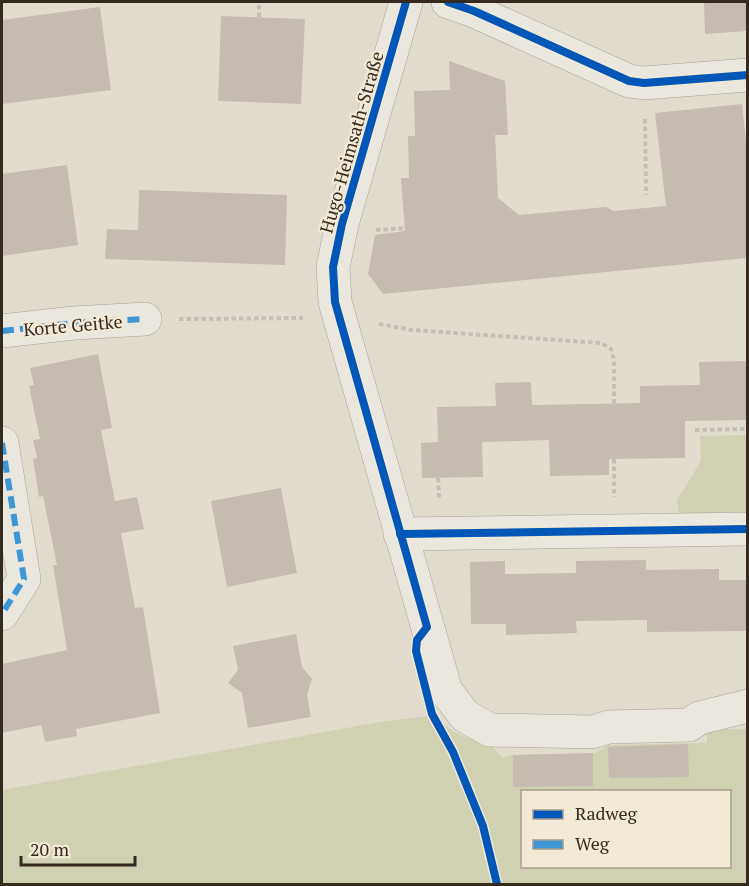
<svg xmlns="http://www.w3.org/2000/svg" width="749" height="886" viewBox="0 0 749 886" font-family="'PT Serif',serif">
<rect width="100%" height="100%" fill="#e2dccf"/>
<g fill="#d0d0b3" fill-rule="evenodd">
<polygon points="746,435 747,523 680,524 677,500 701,461 700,436"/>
<path d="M436,715C452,735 464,738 489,741L502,758L513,755L593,754L608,745L707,743V729H747V884H2V790L380,722ZM522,792H730V866H522Z"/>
</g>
<g fill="#c5bbb0">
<polygon points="704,2 747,2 747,31 705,34"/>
<polygon points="100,7 111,90 2,104 2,20"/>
<polygon points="221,16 305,19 301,104 218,101"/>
<polygon points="449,61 505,81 508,135 495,135 498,198 519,215 606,207 614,211 666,206 655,113 742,104 747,151 747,258 383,294 368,274 375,235 405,231 401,178 409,178 408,136 415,136 414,91 450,90"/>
<polygon points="67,165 78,245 2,256 2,174"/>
<polygon points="139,190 287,195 285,265 105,259 107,229 138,230"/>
<polygon points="98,354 112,428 101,430 115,501 137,497 144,529 121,533 135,608 143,607 160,713 76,729 77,736 45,742 41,725 2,733 2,664 67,650 53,565 57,565 43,496 39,497 33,459 37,458 33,440 40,439 29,386 34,385 30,368"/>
<polygon points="747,361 747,420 685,421 685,458 609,459 609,475 550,476 549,440 482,442 483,477 422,478 421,443 438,442 437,407 496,406 495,383 531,382 532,405 640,403 640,386 700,385 699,362"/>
<polygon points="281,488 297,573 227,587 211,501"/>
<polygon points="646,560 646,570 719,569 719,580 747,580 747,631 647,632 647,620 576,621 577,633 506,635 506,624 471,624 470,562 505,561 505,574 576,573 576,561"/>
<polygon points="296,634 302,667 312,679 307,695 311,717 248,728 242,693 228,683 238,670 233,646"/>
<polygon points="688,744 689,777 609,778 608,747"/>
<polygon points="593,753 593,786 513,787 513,755"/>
</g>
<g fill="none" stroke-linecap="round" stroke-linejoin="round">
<g stroke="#a8a197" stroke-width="34">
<g id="minor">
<polyline points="406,2 342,224 333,267 335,302 446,691 465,716 490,730 592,732 609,727 689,725 699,718 748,706"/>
<polyline points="448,2 474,11 629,81 644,83 748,75"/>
<polyline points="2,331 74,323 145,319"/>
<polyline points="2,443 24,579 2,614"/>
<polyline points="400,534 748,529"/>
</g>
</g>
<g stroke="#c3beb6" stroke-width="4" stroke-dasharray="4.5 3" stroke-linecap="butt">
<polyline points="259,17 259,2"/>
<polyline points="645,119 646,195"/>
<polyline points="376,230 405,228"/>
<polyline points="179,319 303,318"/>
<polyline points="379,324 412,330 601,343 611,349 614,360 614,497"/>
<polyline points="695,430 748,429"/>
<polyline points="438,478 439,498"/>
</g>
<use href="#minor" stroke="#eae7df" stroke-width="33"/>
<g stroke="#3e96d5" stroke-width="6" stroke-dasharray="12 6" stroke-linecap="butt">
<polyline points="2,331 74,323 145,319"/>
<polyline points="2,443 24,579 2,614"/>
</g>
<g stroke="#f2ead6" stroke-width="11">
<g id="cycleway">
<polyline points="406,2 342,224 333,267 335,302 427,627 417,640 416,651 432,714 453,752 483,826 497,884"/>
<polyline points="448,2 474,11 629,81 644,83 748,75"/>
<polyline points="400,534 748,529"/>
</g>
</g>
<use href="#cycleway" stroke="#0057b8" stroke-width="8"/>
</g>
<g text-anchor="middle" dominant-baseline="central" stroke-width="4.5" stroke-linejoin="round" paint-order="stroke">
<g font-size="18" fill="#352a20" stroke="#f2ead6">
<text transform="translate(351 142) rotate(-74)">Hugo-Heimsath-Straße</text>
<text transform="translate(73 325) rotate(-5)">Korte Geitke</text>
</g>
</g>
<rect width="749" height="886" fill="none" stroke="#352a20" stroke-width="6"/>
<rect x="521" y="790" width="210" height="78" fill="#f2ead6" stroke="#a69d8d" stroke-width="1.5"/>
<rect x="533" y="810" width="30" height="9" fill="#0057b8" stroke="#a69d8d" stroke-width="1.5"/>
<text x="575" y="820" font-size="18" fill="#352a20">Radweg</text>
<rect x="533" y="840" width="30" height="9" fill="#3e96d5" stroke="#a69d8d" stroke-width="1.5"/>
<text x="575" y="850" font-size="18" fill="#352a20">Weg</text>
<path d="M21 856v9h114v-9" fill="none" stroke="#352a20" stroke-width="3"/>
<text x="30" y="856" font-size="18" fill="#352a20" stroke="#f2ead6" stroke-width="4.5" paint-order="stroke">20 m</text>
</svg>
